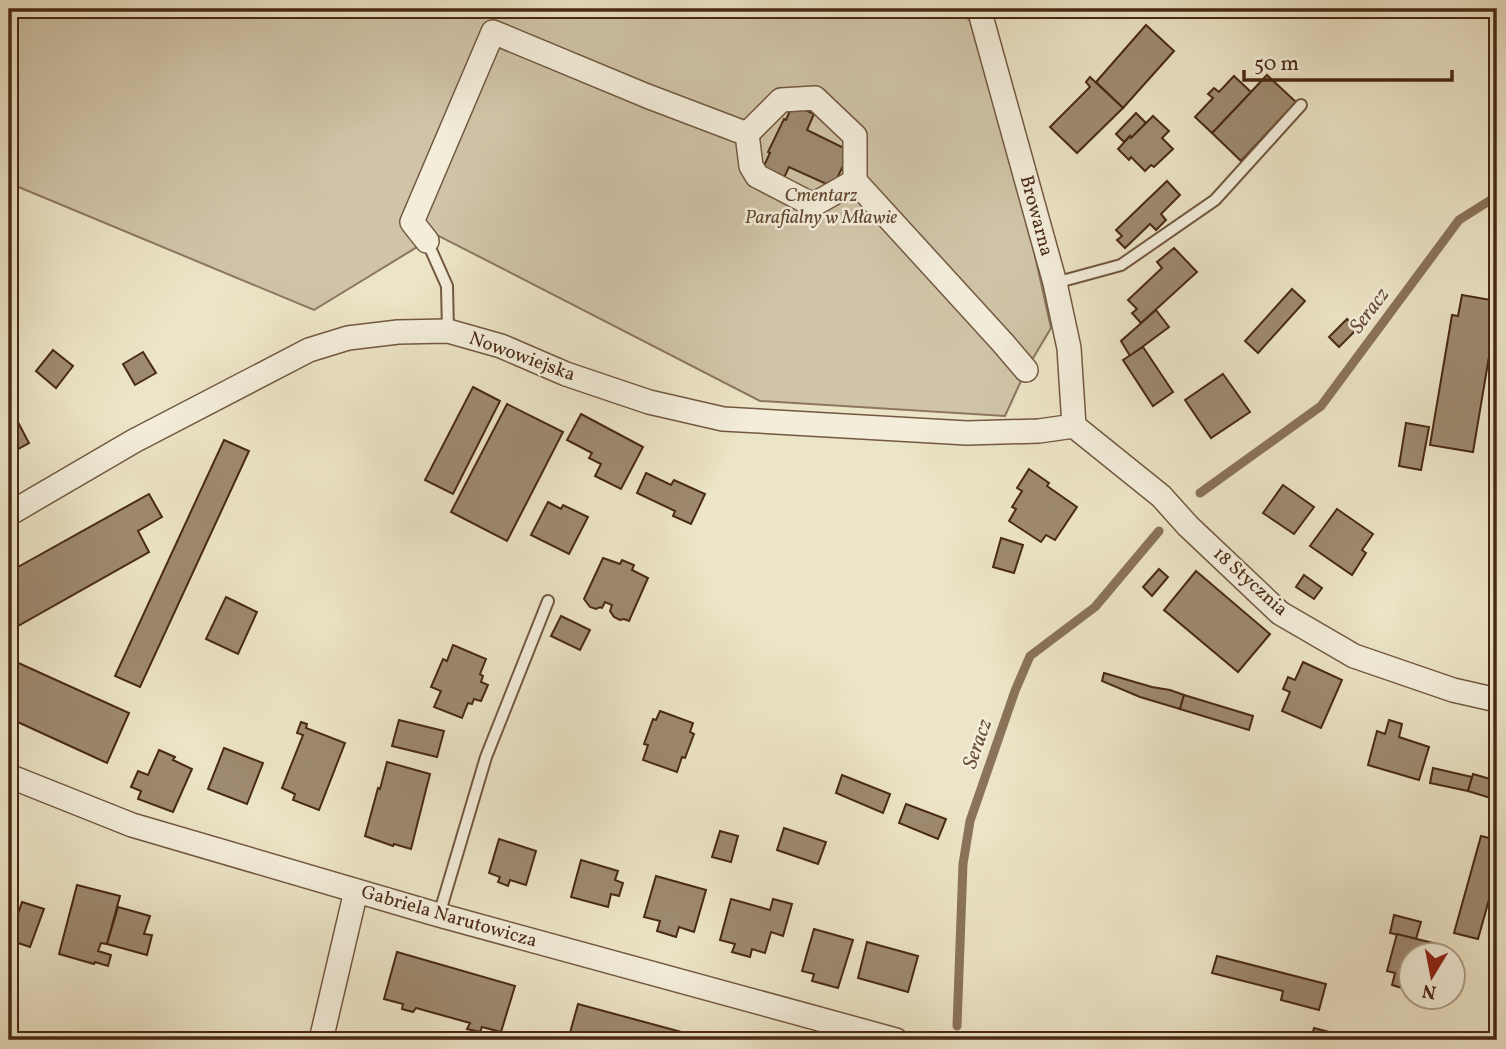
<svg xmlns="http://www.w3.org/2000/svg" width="1506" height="1049" viewBox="0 0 1506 1049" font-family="Vollkorn,serif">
<rect width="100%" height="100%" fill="#ece4c6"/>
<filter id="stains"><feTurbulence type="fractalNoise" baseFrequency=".00286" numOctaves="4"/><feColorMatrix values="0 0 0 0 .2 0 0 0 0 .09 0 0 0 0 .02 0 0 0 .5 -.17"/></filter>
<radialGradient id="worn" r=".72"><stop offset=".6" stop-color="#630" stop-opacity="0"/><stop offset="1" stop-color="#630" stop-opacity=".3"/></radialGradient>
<polygon fill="#d0c4a8" stroke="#8c765e" stroke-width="2" points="9,9 953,9 985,30 1051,328 1026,370 1005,416 760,401 439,236 427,241 314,310 9,183"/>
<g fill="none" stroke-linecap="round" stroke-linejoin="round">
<g stroke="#8a735a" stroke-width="9">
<polyline points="1200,493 1321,406 1459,220 1497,196"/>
<polyline points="957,1026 963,864 970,821 1015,691 1030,656 1095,607 1159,531"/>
</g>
</g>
<g fill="#9e8a70" stroke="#492913" stroke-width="2">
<polygon points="1146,25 1174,51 1123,108 1096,82"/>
<polygon points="1267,75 1296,102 1241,161 1212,133"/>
<polygon points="1234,76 1251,92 1212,133 1195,117 1213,98 1208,94 1214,88 1219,92"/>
<polygon points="1090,77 1123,108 1077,153 1050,127 1090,87 1086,82"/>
<polygon points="793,104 814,114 807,130 850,151 833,187 789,167 782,182 761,172 770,153 768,152 784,119 786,120"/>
<polygon points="1136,113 1146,123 1131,138 1130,136 1124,142 1116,134"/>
<polygon points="1153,116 1169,131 1162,138 1173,149 1154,167 1151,165 1145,171 1131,157 1129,160 1118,149 1130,136 1131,138"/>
<polygon points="1167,181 1180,195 1161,214 1166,220 1156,230 1150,224 1125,248 1117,240 1122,236 1116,230"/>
<polygon points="1174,248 1197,272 1141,323 1132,313 1137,309 1128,300 1162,268 1157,262"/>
<polygon points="1292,289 1305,301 1258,353 1245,341"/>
<polygon points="1462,295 1497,301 1497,309 1473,452 1430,445 1452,315 1458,316"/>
<polygon points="1156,310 1169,327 1130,356 1121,341"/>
<polygon points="1347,319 1357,329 1339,347 1329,337"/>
<polygon points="1143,347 1173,392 1153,406 1123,360"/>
<polygon points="53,350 73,366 56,388 36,371"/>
<polygon points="143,352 156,373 135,385 123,364"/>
<polygon points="1223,374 1250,412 1211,438 1185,400"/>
<polygon points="473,387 500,401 453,494 425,480"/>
<polygon points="507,404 563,432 507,541 451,512"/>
<polygon points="11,409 29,443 11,453 9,451 9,411"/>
<polygon points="581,414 643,447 621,489 595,476 601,464 589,458 592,453 567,440"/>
<polygon points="1406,423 1429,427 1421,470 1399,466"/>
<polygon points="224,440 249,451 140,687 115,676"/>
<polygon points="1029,469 1049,483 1047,486 1077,507 1055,540 1046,535 1041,542 1009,521 1016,509 1012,507 1022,491 1017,488"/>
<polygon points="646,473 671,485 674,480 705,494 691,524 673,516 675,511 637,493"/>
<polygon points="1283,485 1314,507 1294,534 1263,513"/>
<polygon points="149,494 162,517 138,531 149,552 9,631 9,572"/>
<polygon points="548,502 561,509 563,505 588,517 569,554 531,535"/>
<polygon points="1337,509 1373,534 1362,550 1366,553 1352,575 1310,546"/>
<polygon points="1001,538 1023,545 1014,573 993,567"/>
<polygon points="603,558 620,564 622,560 634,565 632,570 648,578 629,621 624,619 620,620 614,617 610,611 612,605 605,602 602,608 600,607 596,609 590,607 584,599"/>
<polygon points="1159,569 1168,577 1152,596 1143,587"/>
<polygon points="1196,571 1270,634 1238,672 1164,610"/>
<polygon points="1304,575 1322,588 1314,599 1296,587"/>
<polygon points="226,597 257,612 238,654 206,639"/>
<polygon points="561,616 590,630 580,650 551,636"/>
<polygon points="453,645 486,659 480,674 483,676 481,682 488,685 481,701 474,699 472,704 468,703 462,718 434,707 441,691 431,687 443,659 447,661"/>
<polygon points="14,661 129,713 107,763 9,718 9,672"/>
<polygon points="1303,662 1342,680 1321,728 1282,711 1290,692 1283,689 1288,677 1295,680"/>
<polygon points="1104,673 1152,687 1170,690 1184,695 1180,709 1140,697 1102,681"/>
<polygon points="1184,695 1253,716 1249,730 1180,709"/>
<polygon points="660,711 693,723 690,732 694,734 685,758 682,757 677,772 643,760 648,745 644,744 653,719 656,720"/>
<polygon points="399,720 444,731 437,757 392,746"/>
<polygon points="1389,720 1402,724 1399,737 1429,747 1419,780 1368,765 1377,731 1385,734"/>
<polygon points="301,722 307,724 306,728 345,743 319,810 293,800 295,794 282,788 303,735 297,733"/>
<polygon points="224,748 263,763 247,804 208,789"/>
<polygon points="159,750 175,757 173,760 192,769 173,812 138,799 141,791 131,787 138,771 148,775"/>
<polygon points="387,762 430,774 411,849 394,844 393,846 365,836 378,788 380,789"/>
<polygon points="1433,768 1472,777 1468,791 1430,783"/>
<polygon points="1473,774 1497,781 1497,800 1468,791"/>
<polygon points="842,775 890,794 883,813 836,793"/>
<polygon points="906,804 946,819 938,839 899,823"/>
<polygon points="784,828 826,842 818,864 777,850"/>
<polygon points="720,831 738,836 731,862 712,857"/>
<polygon points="1481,836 1497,840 1497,871 1478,939 1454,933"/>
<polygon points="499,839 536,851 526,885 510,880 508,886 498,882 500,877 489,873"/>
<polygon points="581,860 618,871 615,880 623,883 619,896 611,894 608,907 571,897"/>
<polygon points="656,876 706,890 694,932 679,927 676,937 657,931 660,921 644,917"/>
<polygon points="77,885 120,896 107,944 101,943 98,951 111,955 108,966 95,962 94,964 59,954"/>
<polygon points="731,899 770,910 773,899 792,904 783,936 771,932 765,953 752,949 750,957 732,952 735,944 720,940"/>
<polygon points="22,902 44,909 30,947 9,940"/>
<polygon points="118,907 150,916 144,934 152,935 147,955 107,944"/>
<polygon points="1394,915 1421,922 1416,939 1390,933"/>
<polygon points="814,929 853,940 838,988 812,981 814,974 802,971"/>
<polygon points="1397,934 1437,944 1434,954 1412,954 1412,985 1406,983 1405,989 1392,985 1395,973 1387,971"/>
<polygon points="867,942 918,956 908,992 858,978"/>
<polygon points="397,952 515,986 501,1032 482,1027 480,1032 467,1029 470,1023 416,1008 413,1012 402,1009 403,1004 384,999"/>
<polygon points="1217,956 1326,984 1319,1010 1281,1000 1283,991 1212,973"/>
<polygon points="578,1004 711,1040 568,1040"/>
<polygon points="1314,1028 1359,1040 1311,1040"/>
<polygon points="1108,1034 1132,1040 1106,1040"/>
</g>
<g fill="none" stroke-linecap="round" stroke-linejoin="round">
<g stroke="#725840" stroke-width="14">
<g id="lane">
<polyline points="427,241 447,286 448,331"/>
<polyline points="1055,283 1121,265 1215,200 1301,105"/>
<polyline points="439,915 486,757 548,601"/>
</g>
</g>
<g stroke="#725840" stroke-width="26">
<g id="street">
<polyline points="979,9 1055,283 1069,348 1074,426"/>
<polyline points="747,134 781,100 815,98 855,136 855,181"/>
<polyline points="427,241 412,222 493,32 647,96 747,134 751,166 757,176 813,205 855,181 1003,343 1026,370"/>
<polyline points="1074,426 1161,496 1188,526 1280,613 1354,656 1453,690 1497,700"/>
<polyline points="9,514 134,441 309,350 348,338 398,332 448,331 501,346 566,374 649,402 723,419 967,433 1039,431 1074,426"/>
<polyline points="9,776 132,825 439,915 896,1040"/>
<polyline points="321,1040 356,891"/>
</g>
</g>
<use href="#lane" stroke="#f3edda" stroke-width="10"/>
<use href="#street" stroke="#f3edda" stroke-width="23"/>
</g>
<g text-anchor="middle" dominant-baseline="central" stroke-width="5" stroke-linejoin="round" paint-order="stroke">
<g font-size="19" font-style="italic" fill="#644831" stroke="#f3edda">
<text x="821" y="196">Cmentarz<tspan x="821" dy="22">Parafialny w Mławie</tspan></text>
</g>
<g font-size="19" fill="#492913" stroke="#f3edda">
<text transform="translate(1036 216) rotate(75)">Browarna</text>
<text transform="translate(522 357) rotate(20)">Nowowiejska</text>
<text transform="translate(1250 582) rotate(42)">18 Stycznia</text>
<text transform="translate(449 917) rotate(16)">Gabriela Narutowicza</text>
</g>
<g font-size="21" font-style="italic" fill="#694e36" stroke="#f3edda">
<text transform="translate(1370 311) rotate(-53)">Seracz</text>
<text transform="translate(978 744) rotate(-71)">Seracz</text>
</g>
</g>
<rect width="1506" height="1049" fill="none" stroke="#ece4c6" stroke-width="35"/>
<rect x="10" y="10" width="1485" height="1028" fill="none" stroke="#492913" stroke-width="3.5"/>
<rect x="18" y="18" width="1471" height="1014" fill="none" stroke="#492913" stroke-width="2"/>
<g transform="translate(1432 976) rotate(190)"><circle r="33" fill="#f3edda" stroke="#af9f8a" stroke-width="2"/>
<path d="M0-5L12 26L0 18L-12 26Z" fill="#8f2418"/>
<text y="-10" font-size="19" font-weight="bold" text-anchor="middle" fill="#492913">N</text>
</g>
<path d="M1244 70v10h208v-10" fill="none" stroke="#492913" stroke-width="3.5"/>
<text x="1254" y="70" font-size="21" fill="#492913" stroke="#f3edda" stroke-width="5" paint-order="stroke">50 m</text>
<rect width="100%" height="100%" filter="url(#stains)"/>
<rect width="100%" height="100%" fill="url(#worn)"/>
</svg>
